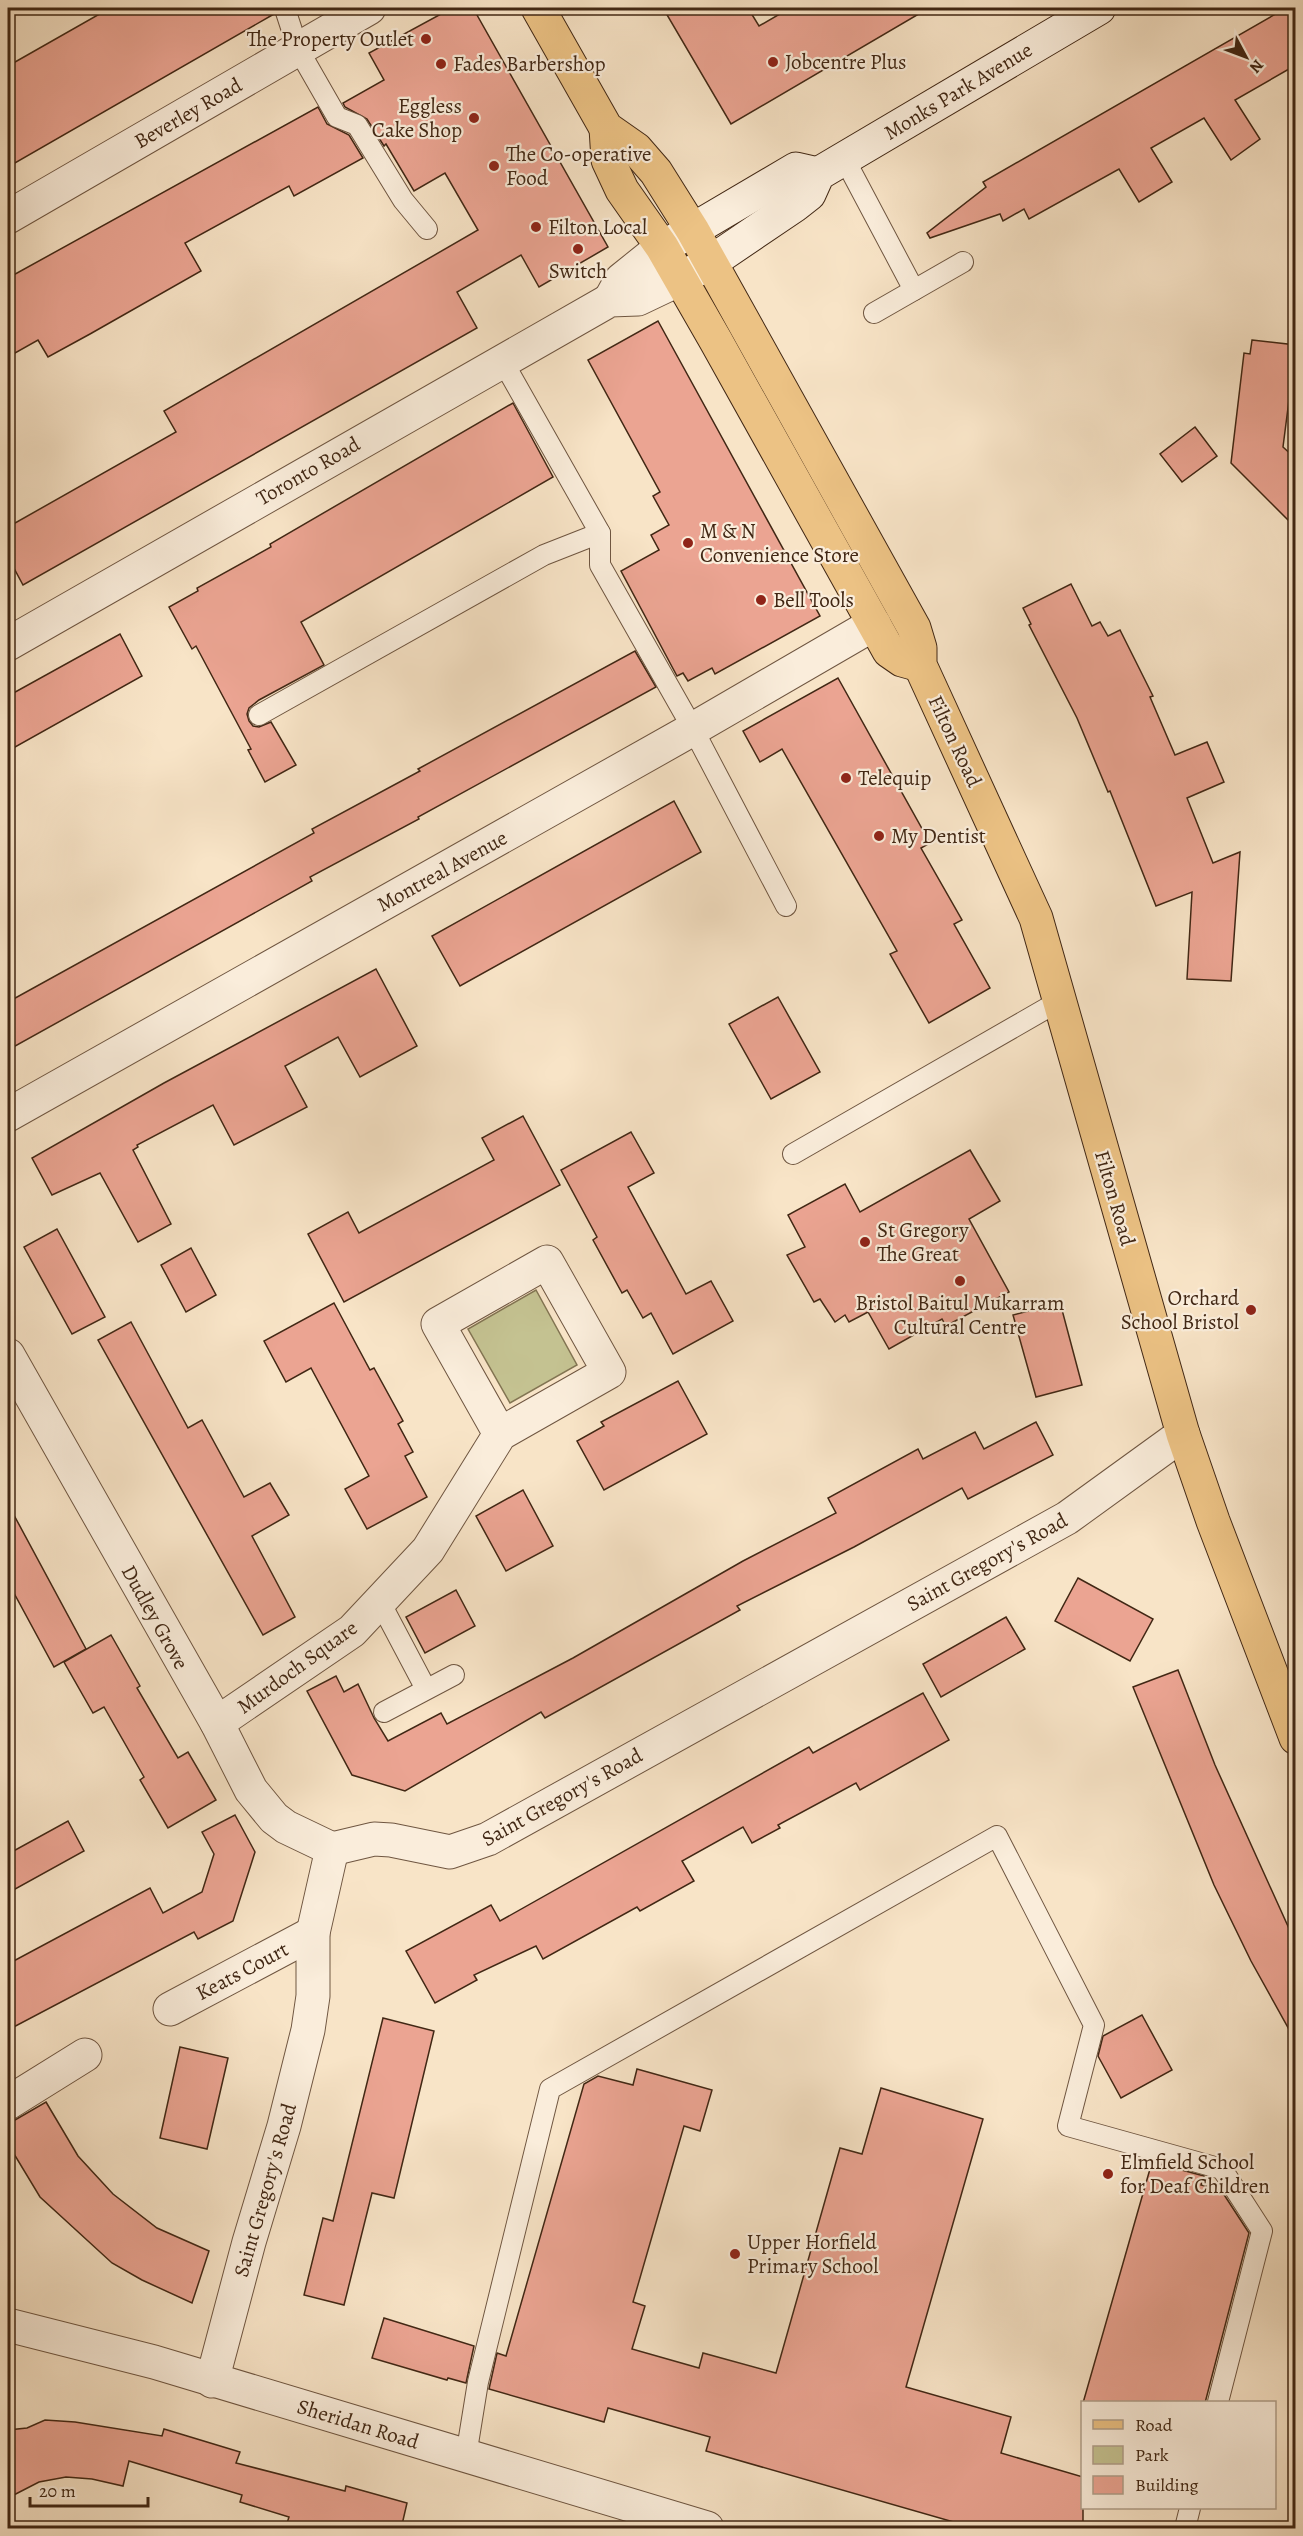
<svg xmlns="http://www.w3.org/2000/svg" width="1303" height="2536" viewBox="0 0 1303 2536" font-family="Alegreya,serif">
<rect width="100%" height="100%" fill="#f8e4c7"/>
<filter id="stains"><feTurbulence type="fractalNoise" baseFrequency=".00333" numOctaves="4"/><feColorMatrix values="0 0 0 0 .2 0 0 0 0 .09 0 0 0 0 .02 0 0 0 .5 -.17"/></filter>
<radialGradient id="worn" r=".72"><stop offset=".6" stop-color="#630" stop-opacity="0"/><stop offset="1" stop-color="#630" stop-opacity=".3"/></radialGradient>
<polygon fill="#c4c291" stroke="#827452" stroke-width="1.5" points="536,1290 577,1365 510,1403 468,1329"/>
<g fill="#eba492" stroke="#412714" stroke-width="1.5">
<polygon points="110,8 273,8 274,14 8,167 8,66"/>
<polygon points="452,8 473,8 608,247 539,287 521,255 457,292 477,328 23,585 8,557 8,527 176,432 164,411 478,230 445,173 414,191 386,144 384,146 367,119 345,107 343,103 384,80 369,53"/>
<polygon points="663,8 748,8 759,26 790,8 929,8 731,124"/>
<polygon points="1286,8 1296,8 1296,65 1235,100 1260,139 1231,160 1204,118 1151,148 1172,182 1139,202 1119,169 1029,219 1024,209 1003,221 1000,214 930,238 927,233 986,187 983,182"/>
<polygon points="318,107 327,124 349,135 363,158 294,196 289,186 185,243 201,271 90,334 48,357 38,340 8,357 8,278"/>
<polygon points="658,321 820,616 715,674 712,668 688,681 683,673 677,676 621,571 659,550 651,535 669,525 653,496 660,492 588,360"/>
<polygon points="1252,340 1296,345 1283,447 1296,459 1296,528 1231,463 1244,353 1250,354"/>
<polygon points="513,403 553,477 301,622 324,665 259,700 249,708 247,714 249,721 253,726 259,727 271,722 296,765 265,782 248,750 251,749 196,646 192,649 169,607 198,591 197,588 271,547 270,544"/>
<polygon points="1195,427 1217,456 1182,482 1160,454"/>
<polygon points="1071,584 1092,626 1100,622 1108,636 1120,630 1153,696 1150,697 1175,755 1207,742 1224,782 1187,798 1213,863 1240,852 1231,981 1187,979 1192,892 1156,906 1110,791 1108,792 1077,718 1029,625 1031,624 1023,608"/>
<polygon points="120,634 142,676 8,751 8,696"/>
<polygon points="635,651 656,687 418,817 419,819 310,877 312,881 8,1050 8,1002 314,833 312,829 420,771 418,769"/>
<polygon points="838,678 930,843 921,848 962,920 954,924 990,988 929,1023 890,954 897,951 782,749 760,762 743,731"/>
<polygon points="674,801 701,852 460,986 432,936"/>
<polygon points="376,969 417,1046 360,1077 338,1037 285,1066 307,1107 234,1145 213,1105 137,1145 138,1147 133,1150 171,1224 138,1242 100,1173 52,1195 32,1158 164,1083"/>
<polygon points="778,997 820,1072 771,1099 729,1024"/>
<polygon points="523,1116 560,1185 344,1302 308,1234 348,1212 359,1233 494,1160 482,1138"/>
<polygon points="631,1132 654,1173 628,1187 686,1294 711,1281 733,1321 673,1354 651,1313 643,1318 627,1290 622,1293 593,1240 597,1237 561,1170"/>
<polygon points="970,1150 1000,1201 969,1219 1009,1292 946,1326 942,1319 889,1349 868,1312 849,1322 845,1315 835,1322 820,1299 814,1302 787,1255 805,1247 788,1215 845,1184 860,1212"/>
<polygon points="57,1229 105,1317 72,1334 24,1247"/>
<polygon points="191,1248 216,1295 186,1312 161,1265"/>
<polygon points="334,1303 370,1370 374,1368 403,1421 398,1424 413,1452 405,1456 427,1497 367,1529 345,1489 369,1476 311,1368 286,1382 264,1341"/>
<polygon points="1048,1306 1061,1306 1082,1385 1036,1397 1013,1315"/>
<polygon points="131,1322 188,1428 202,1420 244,1497 270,1483 289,1515 252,1536 295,1617 263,1635 98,1340"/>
<polygon points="678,1381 707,1434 604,1490 577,1441 604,1426 601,1422"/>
<polygon points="1036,1422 1053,1455 968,1499 962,1488 854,1547 737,1606 740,1610 545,1718 541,1712 405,1791 352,1775 307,1691 336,1676 344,1692 358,1684 374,1718 388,1741 441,1713 447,1724 573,1658 743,1561 836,1513 828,1498 918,1449 923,1459 975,1432 984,1449"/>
<polygon points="523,1490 553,1546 506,1571 476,1516"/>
<polygon points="8,1504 86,1649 54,1667 8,1582"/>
<polygon points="1078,1578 1153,1619 1130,1661 1055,1621"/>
<polygon points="456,1590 475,1626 425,1653 406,1617"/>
<polygon points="1006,1617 1025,1649 941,1697 923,1664"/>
<polygon points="111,1635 140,1686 137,1688 178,1758 188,1752 216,1800 168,1828 140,1780 144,1777 104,1707 93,1713 64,1662"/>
<polygon points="1178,1670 1215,1765 1296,1944 1296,2042 1251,1961 1214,1885 1133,1687"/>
<polygon points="923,1693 949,1740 860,1790 856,1783 778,1825 780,1828 752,1843 743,1827 682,1861 694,1881 640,1911 637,1907 543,1959 536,1946 474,1975 477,1980 435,2003 406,1951 491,1905 500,1921 809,1747 813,1753"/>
<polygon points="235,1815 255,1852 233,1921 198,1939 194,1932 8,2030 8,1964 150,1888 163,1913 202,1892 214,1854 202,1832"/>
<polygon points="68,1821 84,1851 8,1893 8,1854"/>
<polygon points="1142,2015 1172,2070 1121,2098 1098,2056 1103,2036"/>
<polygon points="383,2018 434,2031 394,2198 372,2193 344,2305 304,2295 323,2218 333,2221"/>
<polygon points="180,2047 228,2058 207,2149 160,2138"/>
<polygon points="637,2069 712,2090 700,2131 684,2126 633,2302 645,2306 632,2349 699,2368 703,2353 776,2373 840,2148 862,2154 881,2088 983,2119 906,2387 1011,2417 1001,2453 1083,2477 1083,2529 978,2529 706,2451 710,2437 608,2408 604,2422 489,2389 497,2353 506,2356 584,2084 598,2076 633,2085"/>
<polygon points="46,2102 78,2156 113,2194 157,2228 209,2251 192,2303 142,2280 112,2263 40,2197 8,2144 8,2124"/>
<polygon points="1152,2162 1204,2176 1201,2185 1221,2190 1249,2233 1205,2403 1083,2403"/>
<polygon points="384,2318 474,2346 466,2383 448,2378 447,2380 372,2358"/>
<polygon points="45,2420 75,2422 162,2436 164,2429 240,2452 236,2463 345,2491 346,2486 407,2503 401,2529 285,2529 289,2517 240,2502 242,2495 129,2461 123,2486 92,2479 66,2477 39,2482 8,2498 8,2430 27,2428"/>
</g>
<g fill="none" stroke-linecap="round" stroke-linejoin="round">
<g stroke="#6f5641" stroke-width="22">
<g id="lane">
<polyline points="285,9 298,49 337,117 357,125 403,200 427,229"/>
<polyline points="844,158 914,290"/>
<polyline points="874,313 963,262"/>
<polyline points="502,360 600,533 600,565 693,729 786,906"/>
<polyline points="259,715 544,555 600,533"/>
<polyline points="793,1154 1061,1000"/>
<polyline points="380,1602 426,1689"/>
<polyline points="384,1712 454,1675"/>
<polyline points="466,2456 478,2382 550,2089 997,1836 1094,2025 1068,2126 1222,2169 1262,2231 1218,2402"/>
<polyline points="1185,2528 1190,2508"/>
</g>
</g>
<g stroke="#6f5641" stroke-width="35">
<g id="street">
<polyline points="8,217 369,8"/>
<polyline points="610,300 621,280 662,247"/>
<polyline points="8,644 610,300 638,299 680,279"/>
<polyline points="8,1115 693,729 874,624"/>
<polyline points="8,1355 217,1723 251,1790 274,1818 286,1827 332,1849"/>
<polyline points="217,1723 352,1631 428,1550 500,1434 609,1372 547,1262 438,1324 500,1434"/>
<polyline points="332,1849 374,1839 391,1840 450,1852 488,1839 1067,1518 1183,1434"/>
<polyline points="170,2009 313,1933"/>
<polyline points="8,2103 85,2055"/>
<polyline points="8,2325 154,2362 707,2528"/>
<polyline points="212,2381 249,2242 284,2126 308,2030 313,1996 313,1933 332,1849"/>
</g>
</g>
<g stroke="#412714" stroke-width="35">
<g id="secondary">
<polyline points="667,245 796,169 818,174"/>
<polyline points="680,279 711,262 795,205 809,194 818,174 1099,8"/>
</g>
</g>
<g stroke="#412714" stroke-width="35">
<g id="primary">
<polyline points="538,8 606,128 636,149 656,172 693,231 914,628 920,648 920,665 1036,918 1183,1434 1213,1521 1296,1738"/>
<polyline points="606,128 608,160 622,190 662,247 716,341 889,651 902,660 920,665"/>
</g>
</g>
<use href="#lane" stroke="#faeddb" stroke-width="20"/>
<use href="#street" stroke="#faeddb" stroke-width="33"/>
<use href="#secondary" stroke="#faeddb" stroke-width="33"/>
<use href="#primary" stroke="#ecc284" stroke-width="33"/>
</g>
<g fill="#8f2418" stroke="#faeddb" stroke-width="2">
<circle cx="426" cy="39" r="6"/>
<circle cx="773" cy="62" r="6"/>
<circle cx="441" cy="64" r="6"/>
<circle cx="474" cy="118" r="6"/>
<circle cx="494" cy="166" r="6"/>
<circle cx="536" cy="227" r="6"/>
<circle cx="578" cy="249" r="6"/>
<circle cx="688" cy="543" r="6"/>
<circle cx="761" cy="600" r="6"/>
<circle cx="846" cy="778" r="6"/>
<circle cx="879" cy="836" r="6"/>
<circle cx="865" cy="1242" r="6"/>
<circle cx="960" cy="1281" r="6"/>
<circle cx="1251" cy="1310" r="6"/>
<circle cx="1108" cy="2174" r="6"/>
<circle cx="735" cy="2254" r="6"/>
</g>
<g text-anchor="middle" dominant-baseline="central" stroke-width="4.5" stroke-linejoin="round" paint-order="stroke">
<g font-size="21" fill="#412714" stroke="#faeddb" text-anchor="start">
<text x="414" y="39" text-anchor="end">The Property Outlet</text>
<text x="785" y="62">Jobcentre Plus</text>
<text x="453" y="64">Fades Barbershop</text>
<text x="462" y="106" text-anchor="end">Eggless<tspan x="462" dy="24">Cake Shop</tspan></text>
<text x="506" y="154">The Co-operative<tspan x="506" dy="24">Food</tspan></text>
<text x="548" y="227">Filton Local</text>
<text x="578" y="271" text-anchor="middle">Switch</text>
<text x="700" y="531">M &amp; N<tspan x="700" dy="24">Convenience Store</tspan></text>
<text x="773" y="600">Bell Tools</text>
<text x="858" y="778">Telequip</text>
<text x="891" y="836">My Dentist</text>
<text x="877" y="1230">St Gregory<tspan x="877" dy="24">The Great</tspan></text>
<text x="1239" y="1298" text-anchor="end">Orchard<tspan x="1239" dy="24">School Bristol</tspan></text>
<text x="960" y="1303" text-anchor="middle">Bristol Baitul Mukarram<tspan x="960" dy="24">Cultural Centre</tspan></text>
<text x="1120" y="2162">Elmfield School<tspan x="1120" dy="24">for Deaf Children</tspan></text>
<text x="747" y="2242">Upper Horfield<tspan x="747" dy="24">Primary School</tspan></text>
</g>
<g font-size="21" fill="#412714" stroke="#faeddb">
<text transform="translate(958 91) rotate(-31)">Monks Park Avenue</text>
<text transform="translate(188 113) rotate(-30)">Beverley Road</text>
<text transform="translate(308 471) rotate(-30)">Toronto Road</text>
<text transform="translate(955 741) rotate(65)">Filton Road</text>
<text transform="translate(442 871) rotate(-29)">Montreal Avenue</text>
<text transform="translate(1115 1198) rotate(74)">Filton Road</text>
<text transform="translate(987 1562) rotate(-29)">Saint Gregory's Road</text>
<text transform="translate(155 1617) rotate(61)">Dudley Grove</text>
<text transform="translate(297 1667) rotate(-36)">Murdoch Square</text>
<text transform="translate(562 1797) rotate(-29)">Saint Gregory's Road</text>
<text transform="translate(242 1971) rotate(-28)">Keats Court</text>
<text transform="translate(265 2190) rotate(-74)">Saint Gregory's Road</text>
<text transform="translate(358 2424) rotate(17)">Sheridan Road</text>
</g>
</g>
<rect width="1303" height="2536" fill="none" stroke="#f8e4c7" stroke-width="30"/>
<rect x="9" y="9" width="1285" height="2518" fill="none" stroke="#412714" stroke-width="3"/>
<rect x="15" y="15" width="1273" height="2506" fill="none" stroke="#412714" stroke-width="1.5"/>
<rect x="1081" y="2401" width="195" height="108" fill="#faeddb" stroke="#b09e8b" stroke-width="1.5"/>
<rect x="1093" y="2420" width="30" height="9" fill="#ecc284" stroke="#b09e8b" stroke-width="1.5"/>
<text x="1135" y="2431" font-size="18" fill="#412714">Road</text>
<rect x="1093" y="2446" width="30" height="18" fill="#c4c291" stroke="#b09e8b" stroke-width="1.5"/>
<text x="1135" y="2461" font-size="18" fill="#412714">Park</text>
<rect x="1093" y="2476" width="30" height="18" fill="#eba492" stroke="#b09e8b" stroke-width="1.5"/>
<text x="1135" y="2491" font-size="18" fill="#412714">Building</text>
<g transform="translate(1246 57) rotate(131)" stroke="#faeddb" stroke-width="4.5" paint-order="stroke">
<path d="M0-4.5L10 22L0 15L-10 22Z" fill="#412714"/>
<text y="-9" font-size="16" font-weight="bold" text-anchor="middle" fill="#412714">N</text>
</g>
<path d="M30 2497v9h118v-9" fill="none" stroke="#412714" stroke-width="3"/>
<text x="39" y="2497" font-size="18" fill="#412714" stroke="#faeddb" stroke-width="4.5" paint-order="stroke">20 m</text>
<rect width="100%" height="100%" filter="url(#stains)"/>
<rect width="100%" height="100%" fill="url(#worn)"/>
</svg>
